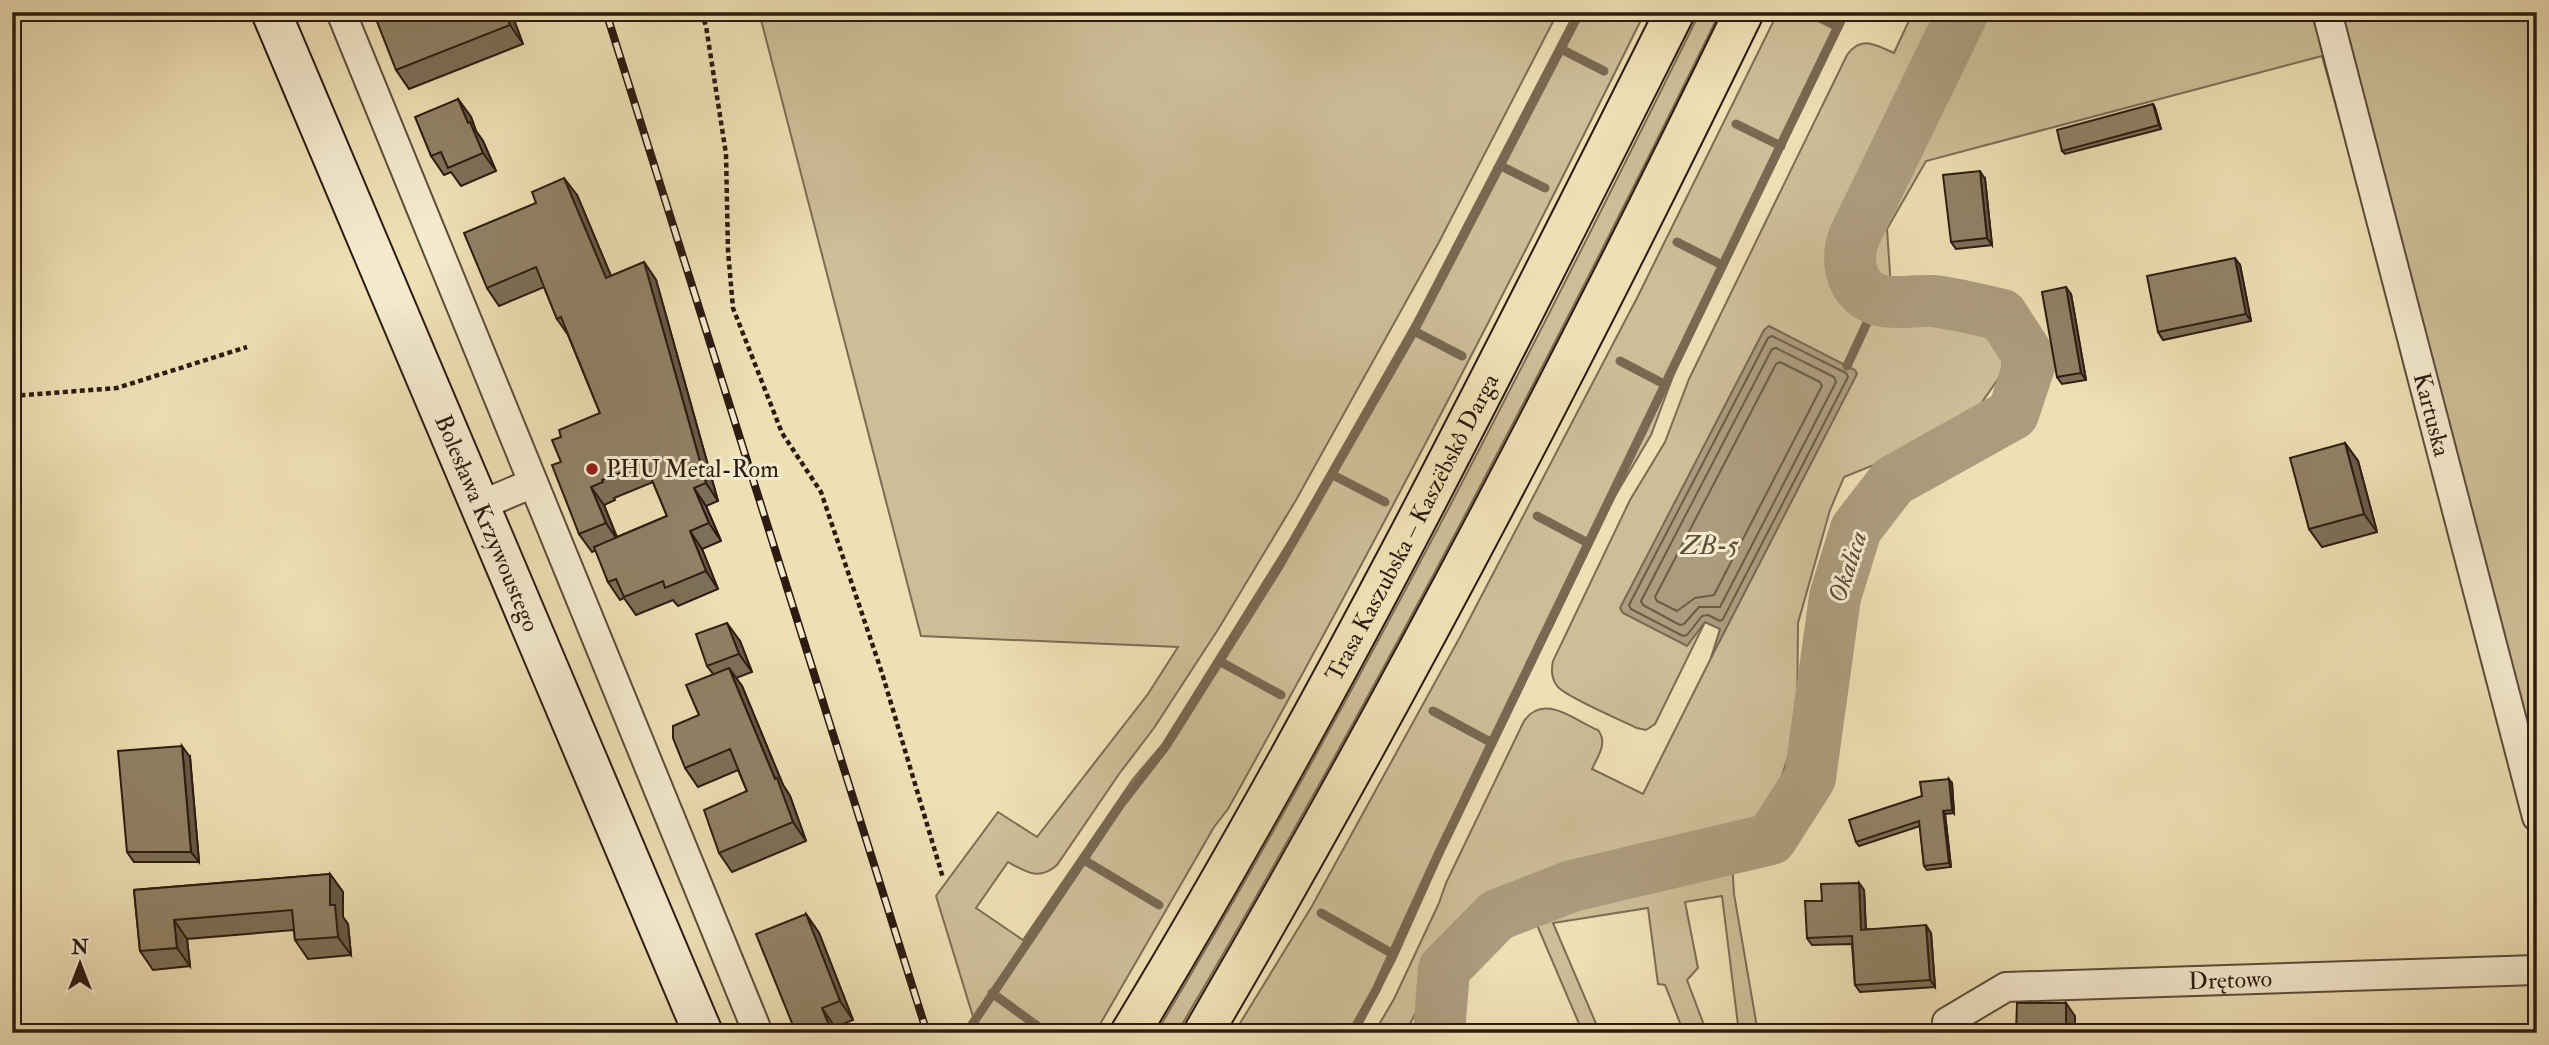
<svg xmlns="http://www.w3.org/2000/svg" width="2549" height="1045" viewBox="0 0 2549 1045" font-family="'IM FELL Double Pica',serif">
<rect width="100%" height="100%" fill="#eedfb4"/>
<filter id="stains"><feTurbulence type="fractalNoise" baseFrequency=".00286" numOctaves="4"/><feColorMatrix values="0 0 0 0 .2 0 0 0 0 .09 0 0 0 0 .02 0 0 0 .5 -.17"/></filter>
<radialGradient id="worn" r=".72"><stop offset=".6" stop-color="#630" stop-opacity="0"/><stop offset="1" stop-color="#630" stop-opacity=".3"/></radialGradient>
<g fill="#cdbe98" stroke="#7d6c54" stroke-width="2">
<path d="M759,12H1558L1438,244L1296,500L1219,628L1154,728L1119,774L1057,865C1039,881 1026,872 1008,862L976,908L1023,940L1133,779L1162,745L1291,538L1414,322L1575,12H1645C1512,281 1374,547 1228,809L1214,827L1095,1033H978L936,896L998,812L1037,837L1148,694L1178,647L921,636Z"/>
<path d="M1700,12H1720C1551,358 1373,701 1177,1033H1156C1354,702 1529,358 1700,12Z"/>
<polygon points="1778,12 1849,12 1675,371 1651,435 1615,496 1440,859 1395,960 1357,1033 1234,1033 1312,906 1460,637 1638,296"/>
<path d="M1913,12H2537V825L2322,56L1926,161L1887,229L1891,288L1910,293L1906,307L1944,317L2006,340L2001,375L1963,429L1844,477L1830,510L1798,623L1797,730L1769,815L1731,843L1734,894L1758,1033H1739L1722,896L1685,902L1698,968L1687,980L1707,1033H1684L1665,985L1658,984L1648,908L1553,923L1600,1033H1583L1537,925L1516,929L1514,907L1501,916L1474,970L1432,982L1405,1033H1374L1394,999L1439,903L1446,883L1524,721C1544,692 1575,721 1598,730C1608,743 1598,756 1592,769L1643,794L1711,658L1721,629L1705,622L1655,724L1646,730L1637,728C1621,720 1568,698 1558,687C1551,679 1551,670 1553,661L1630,500L1665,442L1689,379L1847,55C1861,35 1876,45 1894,53Z"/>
</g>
<polygon fill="#ac9c7d" stroke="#796852" stroke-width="2" points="1769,326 1855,370 1857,374 1711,658 1720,629 1705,622 1687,646 1623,613 1620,608 1764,330"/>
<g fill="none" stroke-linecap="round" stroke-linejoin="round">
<g stroke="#6c5c47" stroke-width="2">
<polygon points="1772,336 1846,373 1848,377 1723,619 1720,621 1708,615 1702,616 1687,635 1683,636 1631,609 1629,605 1768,338"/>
<polygon points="1776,348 1834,377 1836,382 1720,607 1699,607 1684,624 1680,625 1643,605 1641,601 1772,349"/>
<polygon points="1780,362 1820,382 1822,386 1714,595 1695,598 1677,611 1657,601 1655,597 1776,364"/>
</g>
<g stroke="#796852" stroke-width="9">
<polyline points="1808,12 1838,27"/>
<polyline points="1561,49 1604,71"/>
<polyline points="1736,124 1781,146"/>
<polyline points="1501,166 1545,188"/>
<polyline points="1677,242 1722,265"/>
<polyline points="1414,331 1462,356"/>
<polyline points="1620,361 1664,384"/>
<polyline points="1847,366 1878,299"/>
<polyline points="1333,475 1385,502"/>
<polyline points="1537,516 1588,543"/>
<polyline points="1221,662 1281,695"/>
<polyline points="1433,711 1492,743"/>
<polyline points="1084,860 1159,905"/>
<polyline points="1321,913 1393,954"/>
<polyline points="992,993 1047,1033"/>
<polyline points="969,1033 969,1029 1121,804 1166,746 1278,568 1414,331 1580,12"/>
<polyline points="1352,1033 1376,990 1440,850 1845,12"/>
</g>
<path stroke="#ac9c7d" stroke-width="52" d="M1439,1033L1444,969L1497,915L1572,886L1771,839L1810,778L1835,597L1856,529L1893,481L2013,414L2031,360L2002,315C1979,310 1955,303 1932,301C1917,300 1899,304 1883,301C1853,296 1844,263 1854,237L1963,12"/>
<g stroke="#5d4c3a" stroke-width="32">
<g id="minor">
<polyline points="341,12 758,1033"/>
<path id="s1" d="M2327,12L2537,817"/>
<polyline points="479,506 533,483"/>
<path id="s2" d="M1946,1033L1947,1022L2006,987L2537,970"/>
</g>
</g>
<g stroke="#2d1b11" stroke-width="42">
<g id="secondary">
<path id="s3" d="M271,12L703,1033"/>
</g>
</g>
<g stroke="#2d1b11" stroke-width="42">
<g id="motorway">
<path id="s4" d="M1130,1033C1330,703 1502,357 1675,12"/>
<path d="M1203,1033C1397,701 1576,358 1744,12"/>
</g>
</g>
<g stroke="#2d1b11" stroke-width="4.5" stroke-dasharray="5 3.5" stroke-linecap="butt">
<polyline points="701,12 706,26 726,154 728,251 733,308 782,433 821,492 882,673 943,878"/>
<polyline points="12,396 117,388 247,347"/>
</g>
<use href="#minor" stroke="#f4eace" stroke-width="28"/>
<use href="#secondary" stroke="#f4eace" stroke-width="38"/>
<use href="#motorway" stroke="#eedfb4" stroke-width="38"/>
<g stroke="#2d1b11" stroke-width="8">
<polyline id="rail" points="606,12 927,1033"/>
</g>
<use href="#rail" stroke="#f4eace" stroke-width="5" stroke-dasharray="16" stroke-linecap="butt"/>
</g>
<g fill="#7d6f58" stroke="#2d1b11" stroke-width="2" fill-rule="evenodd">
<polygon points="511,12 523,44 409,89 396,70"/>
<polygon points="458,99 471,117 476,131 483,141 496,171 461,186 451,172 444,175 431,156"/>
<polygon points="2153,104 2155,108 2161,129 2065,154 2062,151"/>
<polygon points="1985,179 1992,245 1956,249 1951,242"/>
<path d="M577,195L611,276L644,262L656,280L718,501L706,506L721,541L702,549L718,589L678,606L673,600L636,615L624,598L620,600L608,582L596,550L592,552L579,534L561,462V437L600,413L568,335L557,319L544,287L499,306L487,288ZM653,482L667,516L617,537L604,505L615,500L614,498Z"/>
<polygon points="2240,265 2251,321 2163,340 2158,332"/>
<polygon points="2071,294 2086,380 2062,384 2057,377"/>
<polygon points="2345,443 2358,461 2377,532 2322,547 2309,529"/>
<polygon points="740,641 752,672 736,678 742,686 783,785 790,796 806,841 732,872 719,853 747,791 738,770 698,787 685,768 699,715 713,674 707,666"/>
<polygon points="190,757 199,862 134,862 127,852"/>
<polygon points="1952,783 1954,813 1945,814 1951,867 1927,870 1924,866 1920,826 1859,846 1856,842 1922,796"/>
<polygon points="330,874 343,892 343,917 348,924 351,955 308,959 295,940 294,930 187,939 190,966 153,970 140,951 134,890"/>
<polygon points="1859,883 1864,890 1866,929 1931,933 1935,987 1860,992 1855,985 1852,944 1812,945 1807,938 1822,901"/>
<polygon points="806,914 819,933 853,1020 835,1027 838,1033 796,1033"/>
</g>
<g fill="#665a47" stroke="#2d1b11" stroke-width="2">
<polygon points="505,12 511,12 523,44 510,25"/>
<polygon points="458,99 471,117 476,131 483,141 496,171 483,153 468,123"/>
<polygon points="2153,104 2155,108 2161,129 2159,125"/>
<polygon points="1980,171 1985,179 1992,245 1987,238"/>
<polygon points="564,178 577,195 619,295 606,278"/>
<polygon points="2235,258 2240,265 2251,321 2246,314"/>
<polygon points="644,262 656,280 718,501 706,483"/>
<polygon points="2066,287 2071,294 2086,380 2081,373"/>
<polygon points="2345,443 2358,461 2377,532 2364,514"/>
<polygon points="591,487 604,505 618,541 606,523"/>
<polygon points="694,488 706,506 721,541 709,523"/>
<polygon points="690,531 702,549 718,589 706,571"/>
<polygon points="727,623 740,641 752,672 739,654"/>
<polygon points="729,668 742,686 783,785 790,796 806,841 793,822"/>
<polygon points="182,746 190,757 199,862 191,852"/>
<polygon points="1949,779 1952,783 1954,813 1952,810"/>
<polygon points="1943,811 1945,814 1951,867 1949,863"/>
<polygon points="330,874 343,892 343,917 348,924 351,955 338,937 330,905"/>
<polygon points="1859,883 1864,890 1866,937 1861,930"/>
<polygon points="806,914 819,933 853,1020 840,1001"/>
<polygon points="174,920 187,939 190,966 177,948"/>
<polygon points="1926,925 1931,933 1935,987 1930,980"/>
<polygon points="2066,1003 2075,1016 2075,1033 2066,1033"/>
<polygon points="822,1008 835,1027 838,1033 832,1033"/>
</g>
<g fill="#918166" stroke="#2d1b11" stroke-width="2">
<polygon points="393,12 505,12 510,25 396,70 376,19"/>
<polygon points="458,99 468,123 470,122 483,153 448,168 441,152 431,156 415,117"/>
<polygon points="2153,104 2159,125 2062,151 2057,130"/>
<polygon points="1980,171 1987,238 1951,242 1943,175"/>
<polygon points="564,178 606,278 644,262 706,483 694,488 709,523 690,531 706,571 665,588 663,581 624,597 616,579 608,582 594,547 667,516 645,463 602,480 603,482 591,487 606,523 579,534 552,465 561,462 552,440 561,437 559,430 600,413 561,317 557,319 536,267 487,288 464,233 536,203 532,192"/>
<polygon points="2235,258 2246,314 2158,332 2147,276"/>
<polygon points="2066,287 2081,373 2057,377 2042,292"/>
<polygon points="2345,443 2364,514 2309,529 2290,458"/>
<polygon points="727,623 739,654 707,666 696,634"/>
<polygon points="729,668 775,779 777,778 793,822 719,853 704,810 747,791 730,749 685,768 673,738 673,726 699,715 686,685"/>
<polygon points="182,746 191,852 127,852 118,751"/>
<polygon points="1949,779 1952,810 1943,811 1949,863 1924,866 1919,821 1856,842 1849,820 1922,796 1920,782"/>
<polygon points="330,874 330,905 335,905 338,937 295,940 292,910 174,920 177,948 140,951 134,890"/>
<polygon points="1859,883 1861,930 1926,925 1930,980 1855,985 1852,936 1807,938 1805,901 1822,901 1821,884"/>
<polygon points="806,914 840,1001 822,1008 832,1033 796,1033 756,934"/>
<polygon points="2017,1003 2066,1003 2066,1033 2016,1033"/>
</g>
<circle fill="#8f2418" stroke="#f4eace" stroke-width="2.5" cx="592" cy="469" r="7"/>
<g text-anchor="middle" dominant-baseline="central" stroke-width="6" stroke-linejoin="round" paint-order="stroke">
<g font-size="24" fill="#2d1b11" stroke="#f4eace">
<text stroke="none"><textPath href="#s1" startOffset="416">Kartuska</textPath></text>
<text stroke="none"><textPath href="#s3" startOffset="555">Bolesława Krzywoustego</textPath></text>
<text stroke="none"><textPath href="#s4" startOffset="579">Trasa Kaszubska – Kaszëbskô Darga</textPath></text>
<text stroke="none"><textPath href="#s2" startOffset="304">Drętowo</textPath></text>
</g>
<g font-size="24" fill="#2d1b11" stroke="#f4eace" text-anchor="start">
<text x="606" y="469">PHU Metal-Rom</text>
</g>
<g font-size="26" font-style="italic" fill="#604f3c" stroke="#f4eace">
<text x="1710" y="546">ZB-5</text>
<text transform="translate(1848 567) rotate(-72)">Okalica</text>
</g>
</g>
<rect width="2549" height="1045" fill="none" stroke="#eedfb4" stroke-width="42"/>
<rect x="14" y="14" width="2521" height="1017" fill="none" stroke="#2d1b11" stroke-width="3.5"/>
<rect x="21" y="21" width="2507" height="1003" fill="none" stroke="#2d1b11" stroke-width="2"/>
<g transform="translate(80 964)" stroke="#f4eace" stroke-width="5" paint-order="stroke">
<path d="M0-5L12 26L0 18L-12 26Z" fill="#2d1b11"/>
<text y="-10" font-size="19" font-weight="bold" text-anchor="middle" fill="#2d1b11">N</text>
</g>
<rect width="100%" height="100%" filter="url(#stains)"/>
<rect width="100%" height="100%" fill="url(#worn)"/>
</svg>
